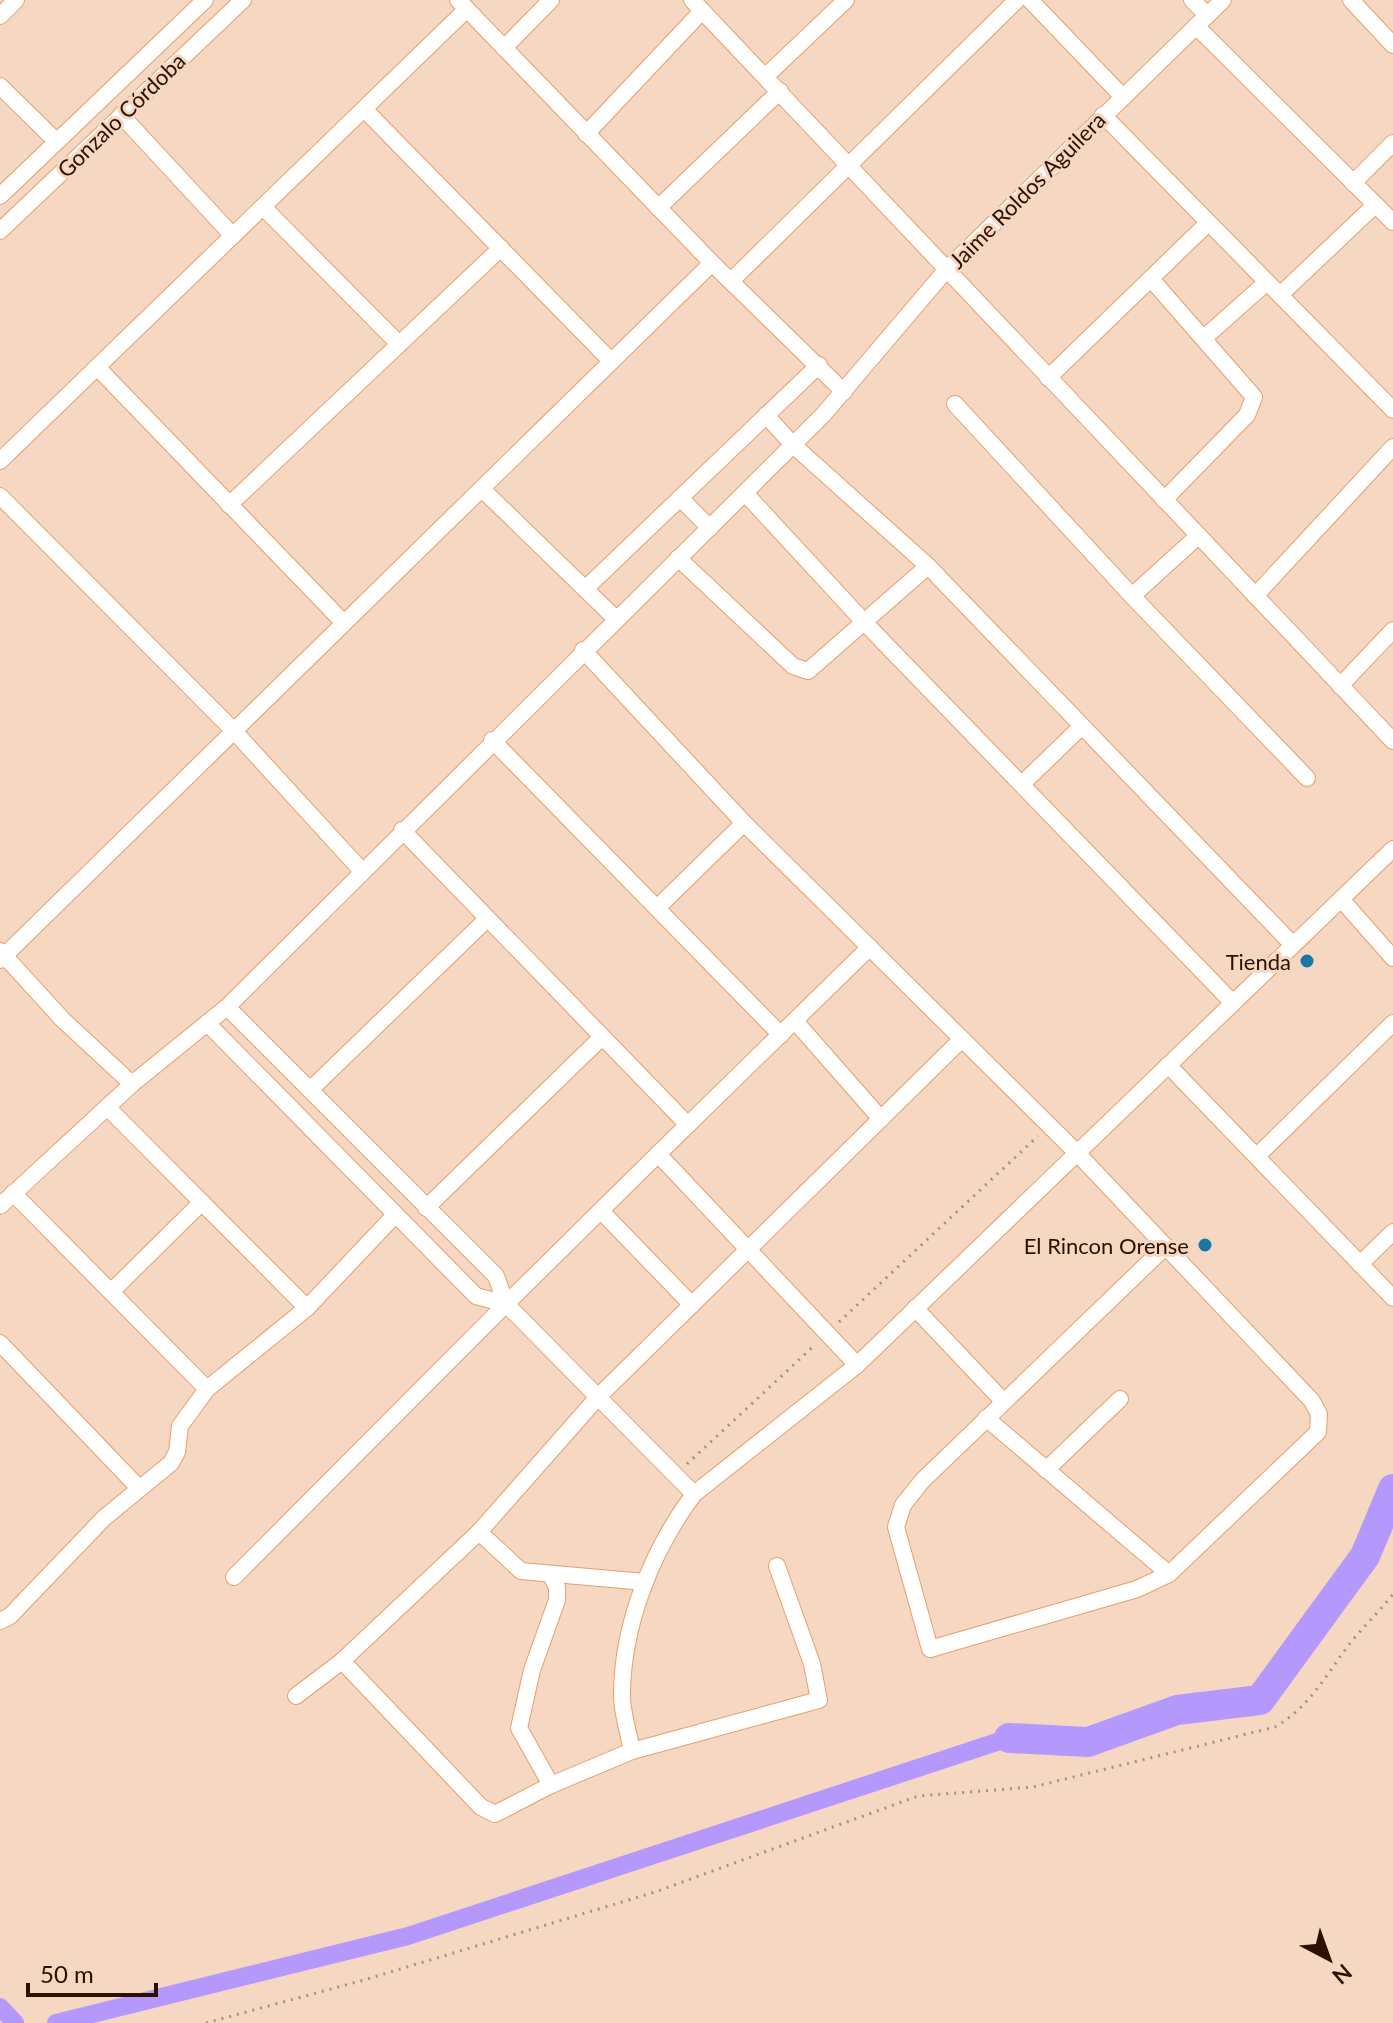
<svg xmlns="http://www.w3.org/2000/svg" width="1393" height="2023" viewBox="0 0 1393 2023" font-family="Lato,sans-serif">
<rect width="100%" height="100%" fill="#f5d7c2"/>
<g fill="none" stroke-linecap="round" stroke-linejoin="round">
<g stroke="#b598fc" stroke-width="18">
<polyline points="0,2007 15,2023"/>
<polyline points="56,2023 408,1936 1009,1738"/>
</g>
<polyline stroke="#b598fc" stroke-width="30" points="1009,1738 1088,1742 1177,1710 1260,1700 1365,1556 1393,1489"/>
<g stroke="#e79f6b" stroke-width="18">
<g id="minor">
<polyline points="458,0 712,263 844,392"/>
<polyline points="692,0 1393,741"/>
<polyline points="1030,0 1122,96"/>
<polyline points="1192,0 1207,15"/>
<polyline points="1351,0 1393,45"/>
<polyline points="0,16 16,0"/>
<polyline points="1196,26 1393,222"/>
<polyline points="504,48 551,0"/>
<polyline points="766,76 846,0"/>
<polyline points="0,86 56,141"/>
<polyline points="364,109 611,361"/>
<polyline points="121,115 233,236"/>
<polyline points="1103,115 1393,410"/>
<polyline points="586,134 702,11"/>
<polyline points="1353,183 1393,143"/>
<polyline points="0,196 205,0"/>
<polyline points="263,207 399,344"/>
<polyline points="658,208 780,91"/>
<polyline points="0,231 243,0"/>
<polyline points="1152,280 1254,397 1247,415 1164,500"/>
<polyline points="731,281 1017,0"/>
<polyline points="1280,295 1375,205"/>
<polyline points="1204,338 1267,282"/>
<polyline points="97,367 343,622"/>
<polyline points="1048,378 1208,223"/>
<polyline points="955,404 1132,596 1307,778"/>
<polyline points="766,415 792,444 928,566 1293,945"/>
<polyline points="0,461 467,9"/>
<polyline points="483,490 615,618"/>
<polyline points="745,493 865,623 1233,1003"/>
<polyline points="0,496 235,732 361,870"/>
<polyline points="680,498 710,528"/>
<polyline points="229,505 501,248"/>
<polyline points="678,558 793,666 808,671 928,566"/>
<polyline points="585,589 819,365"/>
<polyline points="1132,596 1198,536"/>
<polyline points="1255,596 1393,447"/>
<polyline points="583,650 744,823 1077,1153 1312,1401 1319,1414 1318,1432 1169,1574 1137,1589 930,1649 896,1527 903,1505 922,1481 1166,1246"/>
<polyline points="1340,686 1393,630"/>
<polyline points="492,740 781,1035"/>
<polyline points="1023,783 1082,726"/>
<polyline points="402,830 688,1125"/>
<polyline points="1341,899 1393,958"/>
<polyline points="657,908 744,823"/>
<polyline points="0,951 63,1020 132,1084"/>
<polyline points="0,960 712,263"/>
<polyline points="795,1021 881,1119"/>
<polyline points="207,1023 476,1296 506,1304 496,1276 227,1007"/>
<polyline points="1168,1065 1393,1298"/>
<polyline points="310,1090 487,919"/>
<polyline points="107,1107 307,1308"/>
<polyline points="658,1154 506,1304 694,1494"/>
<polyline points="1257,1156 1393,1023"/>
<polyline points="13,1193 207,1389"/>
<polyline points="0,1206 132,1084 227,1007 823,415 947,269 1223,0"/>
<polyline points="426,1208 602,1037"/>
<polyline points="601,1211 692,1305"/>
<polyline points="1360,1264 1393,1232"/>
<polyline points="113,1290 202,1202"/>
<polyline points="915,1308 1004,1402"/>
<polyline points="0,1343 138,1487"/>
<polyline points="857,1365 658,1154 870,947"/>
<polyline points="986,1418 1169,1574"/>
<polyline points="1046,1470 1120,1399"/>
<polyline points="479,1532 521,1571 645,1582"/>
<polyline points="550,1574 557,1587 557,1600 532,1670 519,1728 551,1785"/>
<polyline points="234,1577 506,1304"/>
<polyline points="0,1621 10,1616 104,1518 171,1463 177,1452 180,1426 207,1389 307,1308 395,1215"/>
<polyline points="342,1661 481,1807 495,1814 551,1785 632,1751 819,1700 812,1664 777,1566"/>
<polyline points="296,1696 342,1661 479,1532 598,1397 962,1039"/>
<path d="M632,1751C629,1734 622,1713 622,1696C622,1625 652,1550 694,1494L857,1365L1393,849"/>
</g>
</g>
<g stroke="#ac8f7b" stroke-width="3" stroke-dasharray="2 6" stroke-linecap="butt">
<polyline points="839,1322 1038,1136"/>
<polyline points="687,1464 816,1344"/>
<path d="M206,2023L364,1980L655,1892L918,1796L1033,1787L1275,1727C1310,1707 1327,1673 1351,1642C1365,1625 1380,1611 1393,1594"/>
</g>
<use href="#minor" stroke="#fff" stroke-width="16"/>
</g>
<g fill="#1977a4" stroke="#f5d7c2" stroke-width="3">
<circle cx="1307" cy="961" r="8"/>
<circle cx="1205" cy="1245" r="8"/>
</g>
<g text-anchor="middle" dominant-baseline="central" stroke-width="6" stroke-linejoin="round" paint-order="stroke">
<g font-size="22" fill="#2c1100" stroke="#f5d7c2">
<text transform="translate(121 115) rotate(-44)">Gonzalo Córdoba</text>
<text transform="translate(1027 190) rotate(-45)">Jaime Roldos Aguilera</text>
</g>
<g font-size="22" fill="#2c1100" stroke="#f5d7c2" text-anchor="end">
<text x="1291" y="961">Tienda</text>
<text x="1189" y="1245">El Rincon Orense</text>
</g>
</g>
<g transform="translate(1329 1959) rotate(139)" stroke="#f5d7c2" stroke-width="6" paint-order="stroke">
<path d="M0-6L14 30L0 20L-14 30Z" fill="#2c1100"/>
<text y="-12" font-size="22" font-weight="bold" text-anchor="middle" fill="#2c1100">N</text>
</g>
<path d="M28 1983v12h128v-12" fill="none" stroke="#2c1100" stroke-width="4"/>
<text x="40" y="1983" font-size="24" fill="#2c1100" stroke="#f5d7c2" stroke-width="6" paint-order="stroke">50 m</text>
</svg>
